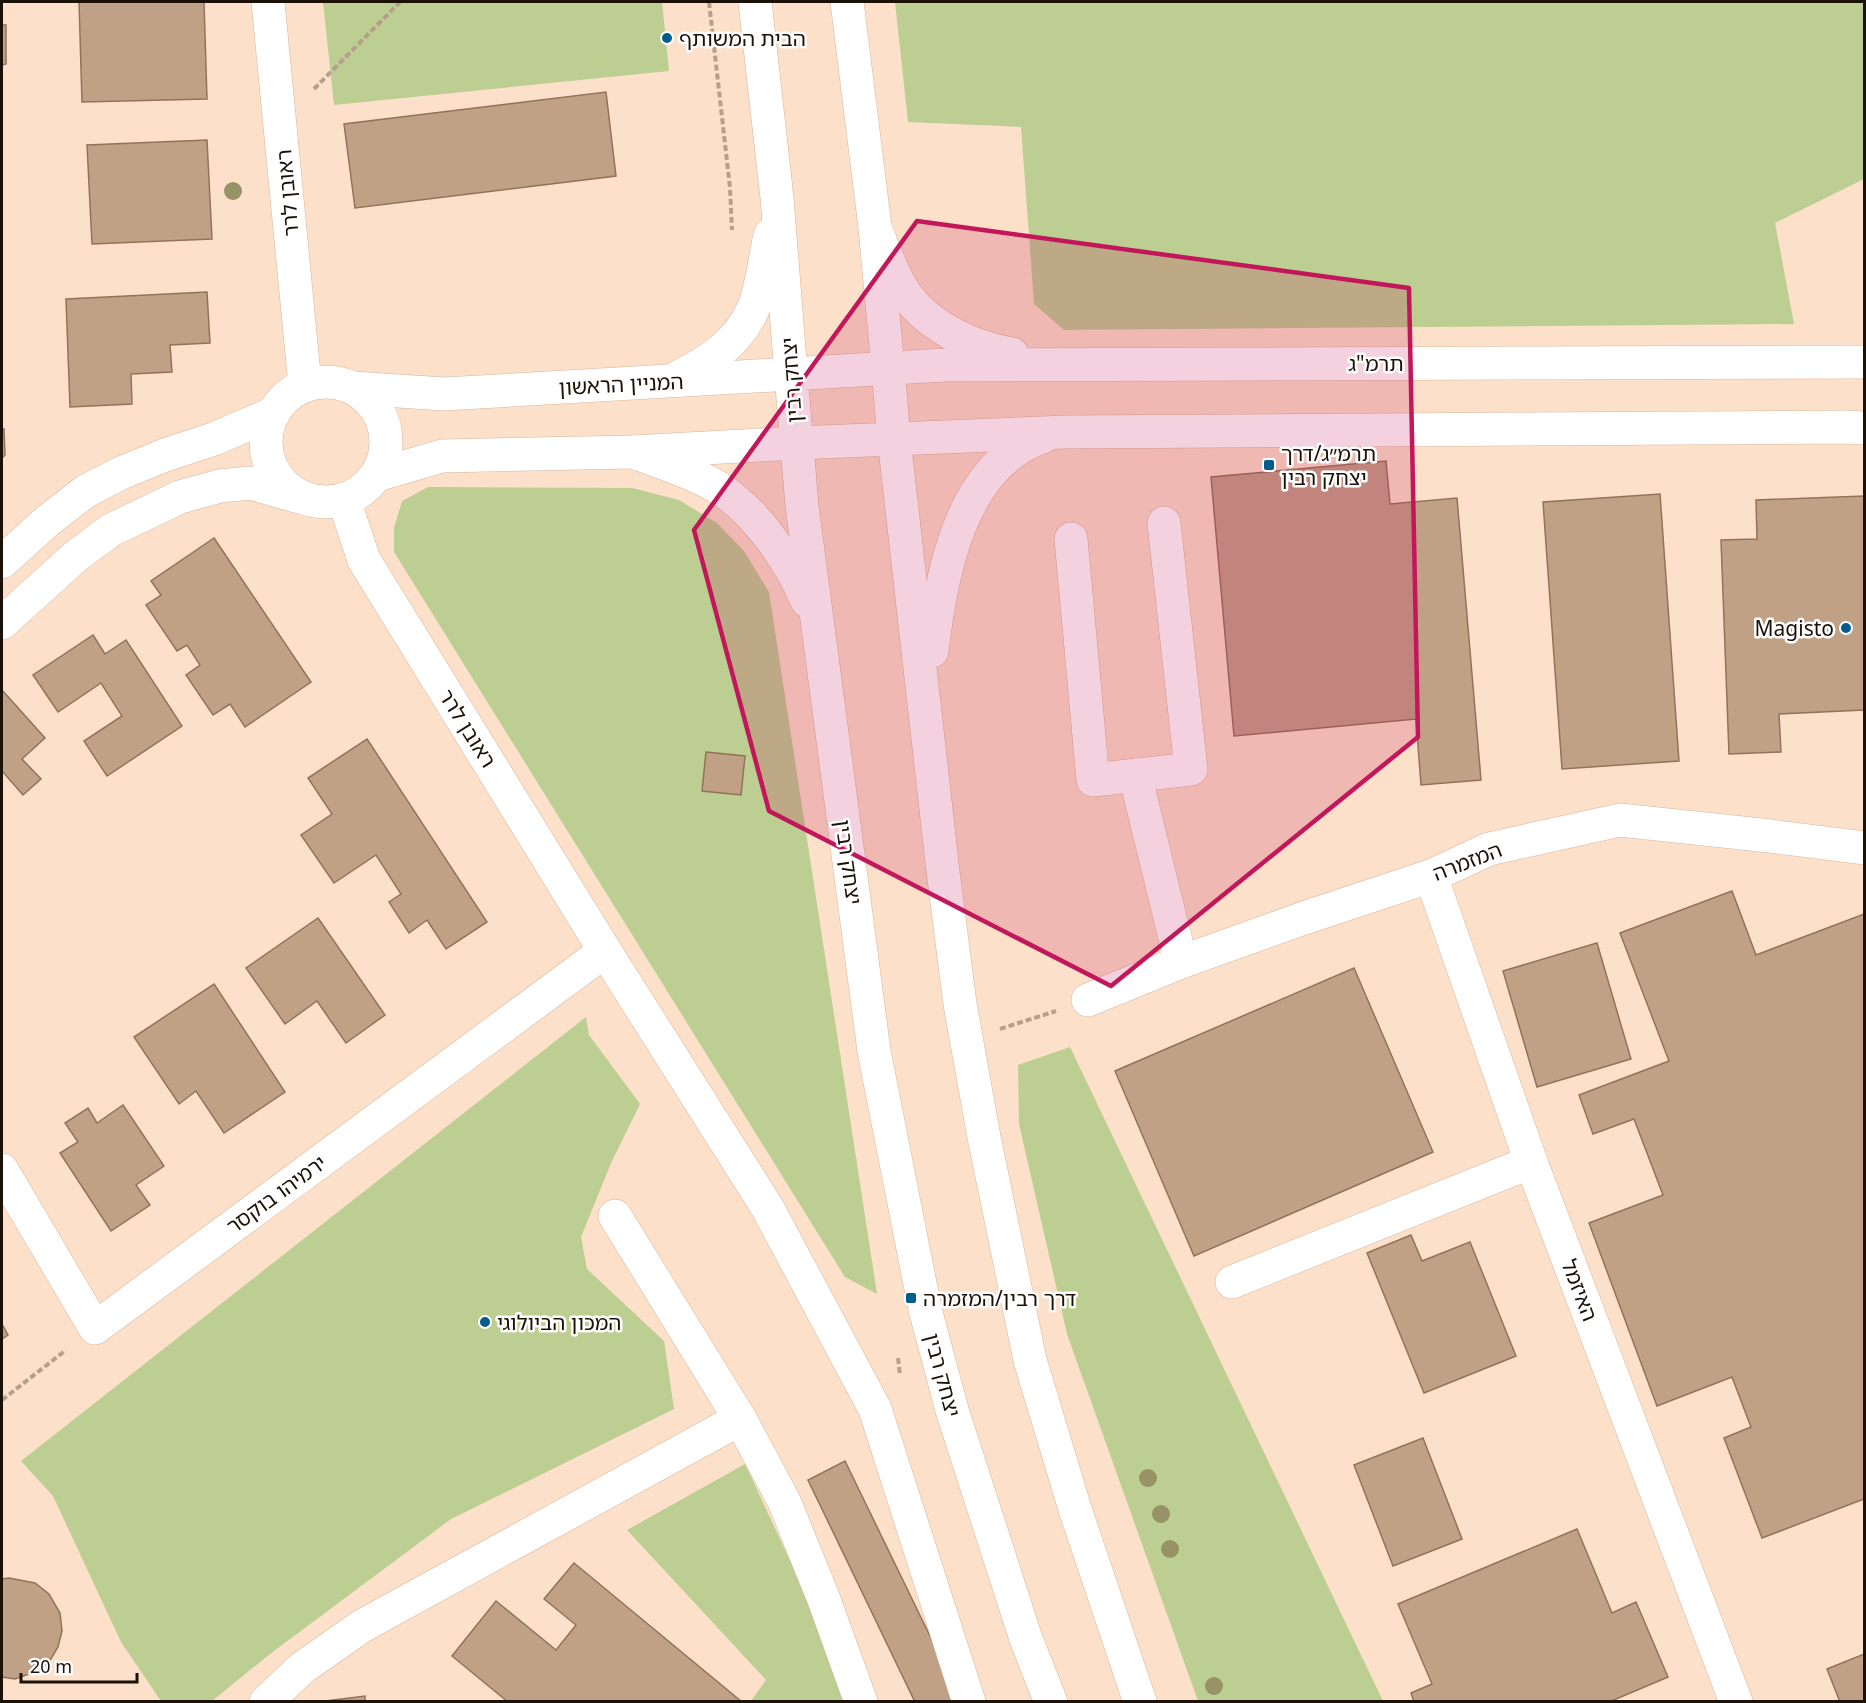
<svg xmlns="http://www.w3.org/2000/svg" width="1866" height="1703" viewBox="0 0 1866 1703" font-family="'Noto Sans','Noto Sans Hebrew',sans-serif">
<rect width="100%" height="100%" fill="#fce0ca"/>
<g fill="#bcce91">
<polygon points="323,2 662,2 669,71 334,105"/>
<polygon points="895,2 1864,2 1864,179 1775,223 1794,324 1064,330 1034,304 1021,127 908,122"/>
<polygon points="428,487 632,488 679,500 717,523 744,551 769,592 877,1294 845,1277 394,552 394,528 402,501"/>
<polygon points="586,1017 589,1035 640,1104 611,1163 581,1237 587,1269 664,1341 674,1409 451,1519 270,1654 212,1701 161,1701 121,1642 53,1496 21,1461"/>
<polygon points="1070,1047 1383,1701 1198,1701 1067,1334 1019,1124 1018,1065"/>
<polygon points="745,1464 799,1580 847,1701 751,1701 766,1680 627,1530"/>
</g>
<g fill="#c1a186" stroke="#927359" stroke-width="1.5">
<polygon points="79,2 204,2 207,99 82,102"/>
<polygon points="2,25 6,25 6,64 2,65"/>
<polygon points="606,92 616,176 355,208 344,124"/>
<polygon points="207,140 212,239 92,244 87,145"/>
<polygon points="207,292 210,343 170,345 172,372 131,374 132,404 70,407 66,299"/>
<polygon points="2,429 4,429 5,455 2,458"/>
<polygon points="1386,461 1390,504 1457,498 1481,780 1421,785 1416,719 1234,736 1211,477"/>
<polygon points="1660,494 1679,761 1562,769 1543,502"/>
<polygon points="1864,496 1864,710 1779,714 1781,752 1729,754 1721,540 1757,539 1756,500"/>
<polygon points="214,538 311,682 245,727 230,704 213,715 186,675 200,665 187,645 177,651 146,605 161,595 151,581"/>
<polygon points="93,635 105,654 126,640 182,726 107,776 84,741 122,716 101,683 58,712 33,675"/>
<polygon points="2,690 45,738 22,759 41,779 23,795 2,771"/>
<polygon points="367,739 487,922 446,949 427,920 409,933 389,902 401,894 376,855 334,883 301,835 332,814 308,778"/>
<polygon points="706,752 745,756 741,795 702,791"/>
<polygon points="1732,891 1756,955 1864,914 1864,1499 1762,1538 1724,1438 1751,1427 1732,1377 1657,1406 1589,1223 1663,1195 1634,1119 1593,1134 1579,1095 1669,1061 1620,933"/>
<polygon points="318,918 385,1015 346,1043 317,1001 285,1024 246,968"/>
<polygon points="1597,943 1631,1059 1537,1087 1503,971"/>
<polygon points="1354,968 1433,1152 1194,1256 1115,1071"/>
<polygon points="214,984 285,1092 224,1133 196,1091 179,1104 134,1037"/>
<polygon points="123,1105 164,1166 136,1185 150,1205 111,1231 60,1153 78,1142 65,1123 88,1108 97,1123"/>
<polygon points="1411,1235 1422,1261 1470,1242 1516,1356 1424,1393 1367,1253"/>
<polygon points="2,1324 8,1335 2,1339"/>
<polygon points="1423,1438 1462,1539 1393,1566 1354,1465"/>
<polygon points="845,1461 962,1702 915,1702 808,1480"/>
<polygon points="1577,1529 1612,1613 1636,1602 1668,1677 1609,1702 1414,1702 1411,1693 1432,1684 1398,1604"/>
<polygon points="574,1563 742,1702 508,1702 452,1656 496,1601 556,1650 576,1625 544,1599"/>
<polygon points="9,1578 35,1583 49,1594 60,1613 62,1631 58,1647 49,1662 40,1670 15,1679 2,1677 2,1579"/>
<polygon points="1864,1654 1864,1702 1840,1702 1827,1669"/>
<polygon points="365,1696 365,1702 317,1702"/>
</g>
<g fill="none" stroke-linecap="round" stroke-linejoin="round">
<g stroke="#d7b69b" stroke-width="34">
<g id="minor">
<polyline points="268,2 305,385"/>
<polyline points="847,2 875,227 888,368"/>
<path d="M678,377C709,362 739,342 753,309C762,288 765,258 770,235"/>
<circle cx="326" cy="442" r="60"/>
<polyline points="353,388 444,394 791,374 777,198 755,2"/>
<polyline points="377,475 442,456 633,452 796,443"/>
<polyline points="344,500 364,560 605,951 767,1207 875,1409 969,1702"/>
<polyline points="1071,539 1093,780 1191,769 1164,523"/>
<polyline points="2,562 46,522 86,491 121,473 165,455 214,439 274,413"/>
<polyline points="2,623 75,557 111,530 180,497 220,486 250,483 299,497"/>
<polyline points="1135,775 1181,962"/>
<polyline points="1431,876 1531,1162 1736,1702"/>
<polyline points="1088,1000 1181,962 1304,918 1431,876 1489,849 1620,820 1770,836 1864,848"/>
<polyline points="2,1170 95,1328 605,951"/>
<polyline points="615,1216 740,1419 784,1501 823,1597 861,1702"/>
<polyline points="1232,1282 1531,1162"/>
<polyline points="266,1702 302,1668 362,1626 740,1419"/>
</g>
</g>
<g stroke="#d7b69b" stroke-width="34">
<g id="major">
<path d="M875,227C883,247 890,268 901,287C924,325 970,347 1012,354"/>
<polyline points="888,368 894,439 943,871 960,1004 984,1137 1030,1360 1075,1509 1140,1702"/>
<polyline points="796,443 1066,432 1846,427 1864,428"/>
<path d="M633,452C662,463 692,472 719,488C756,512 790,560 807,601"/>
<path d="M932,651C941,574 961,463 1045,436"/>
<polyline points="1051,1702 1026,1639 952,1410 925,1309 874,1051 802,506 791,374 944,365 1864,362"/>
</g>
</g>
<g stroke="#b69f8d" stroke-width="4" stroke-dasharray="6 3" stroke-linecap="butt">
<polyline points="709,2 730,188 732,230"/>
<polyline points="314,89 400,2"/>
<polyline points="1000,1029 1056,1011"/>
<polyline points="898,1358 900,1375"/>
<polyline points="2,1400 66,1350"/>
</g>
<use href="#minor" stroke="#fff" stroke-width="33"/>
<use href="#major" stroke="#fff" stroke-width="33"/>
</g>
<g fill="#989366">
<circle cx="233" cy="191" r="9"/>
<circle cx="1148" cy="1478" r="9"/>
<circle cx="1161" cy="1514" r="9"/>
<circle cx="1170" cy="1549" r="9"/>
<circle cx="1214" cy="1686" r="9"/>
</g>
<path fill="#c2185b" fill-opacity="0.2" stroke="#c2185b" stroke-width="4.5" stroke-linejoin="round" d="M917,221L1409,288L1418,737L1111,986L769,811L694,530Z"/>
<g fill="#005d8e" stroke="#fff" stroke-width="2">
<circle cx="667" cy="38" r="6"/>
<rect x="1263" y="459" width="12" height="12" rx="3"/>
<circle cx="1846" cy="628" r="6"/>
<rect x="905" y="1292" width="12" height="12" rx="3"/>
<circle cx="485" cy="1322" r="6"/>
</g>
<g text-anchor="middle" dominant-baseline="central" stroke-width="5" stroke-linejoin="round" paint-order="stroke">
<g font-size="21" fill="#1c1107" stroke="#fff" text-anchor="start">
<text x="679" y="38">הבית המשותף</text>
<text x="1281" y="453">תרמ״ג/דרך<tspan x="1281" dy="24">יצחק רבין</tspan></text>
<text x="1834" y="628" text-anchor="end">Magisto</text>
<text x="923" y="1298">דרך רבין/המזמרה</text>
<text x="497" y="1322">המכון הביולוגי</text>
</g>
<g font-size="21" fill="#1c1107" stroke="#fff">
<text transform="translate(287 193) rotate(-95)">ראובן לרר</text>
<text x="1376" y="363">תרמ"ג</text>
<text transform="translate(791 380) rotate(-94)">יצחק רבין</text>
<text transform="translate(621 384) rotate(-3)">המניין הראשון</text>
<text transform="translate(468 728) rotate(58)">ראובן לרר</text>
<text transform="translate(1467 861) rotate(-21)">המזמרה</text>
<text transform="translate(849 862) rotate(82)">יצחק רבין</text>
<text transform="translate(276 1194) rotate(-36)">ירמיהו בוקסר</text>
<text transform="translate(1580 1290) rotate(69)">האיזמל</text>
<text transform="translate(943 1375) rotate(75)">יצחק רבין</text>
</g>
</g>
<rect width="1866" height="1703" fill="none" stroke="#1c1107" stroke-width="6"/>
<path d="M21 1673v9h116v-9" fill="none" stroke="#1c1107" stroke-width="3"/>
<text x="30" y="1673" font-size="18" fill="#1c1107" stroke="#ffffff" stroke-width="4.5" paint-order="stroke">20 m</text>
</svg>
